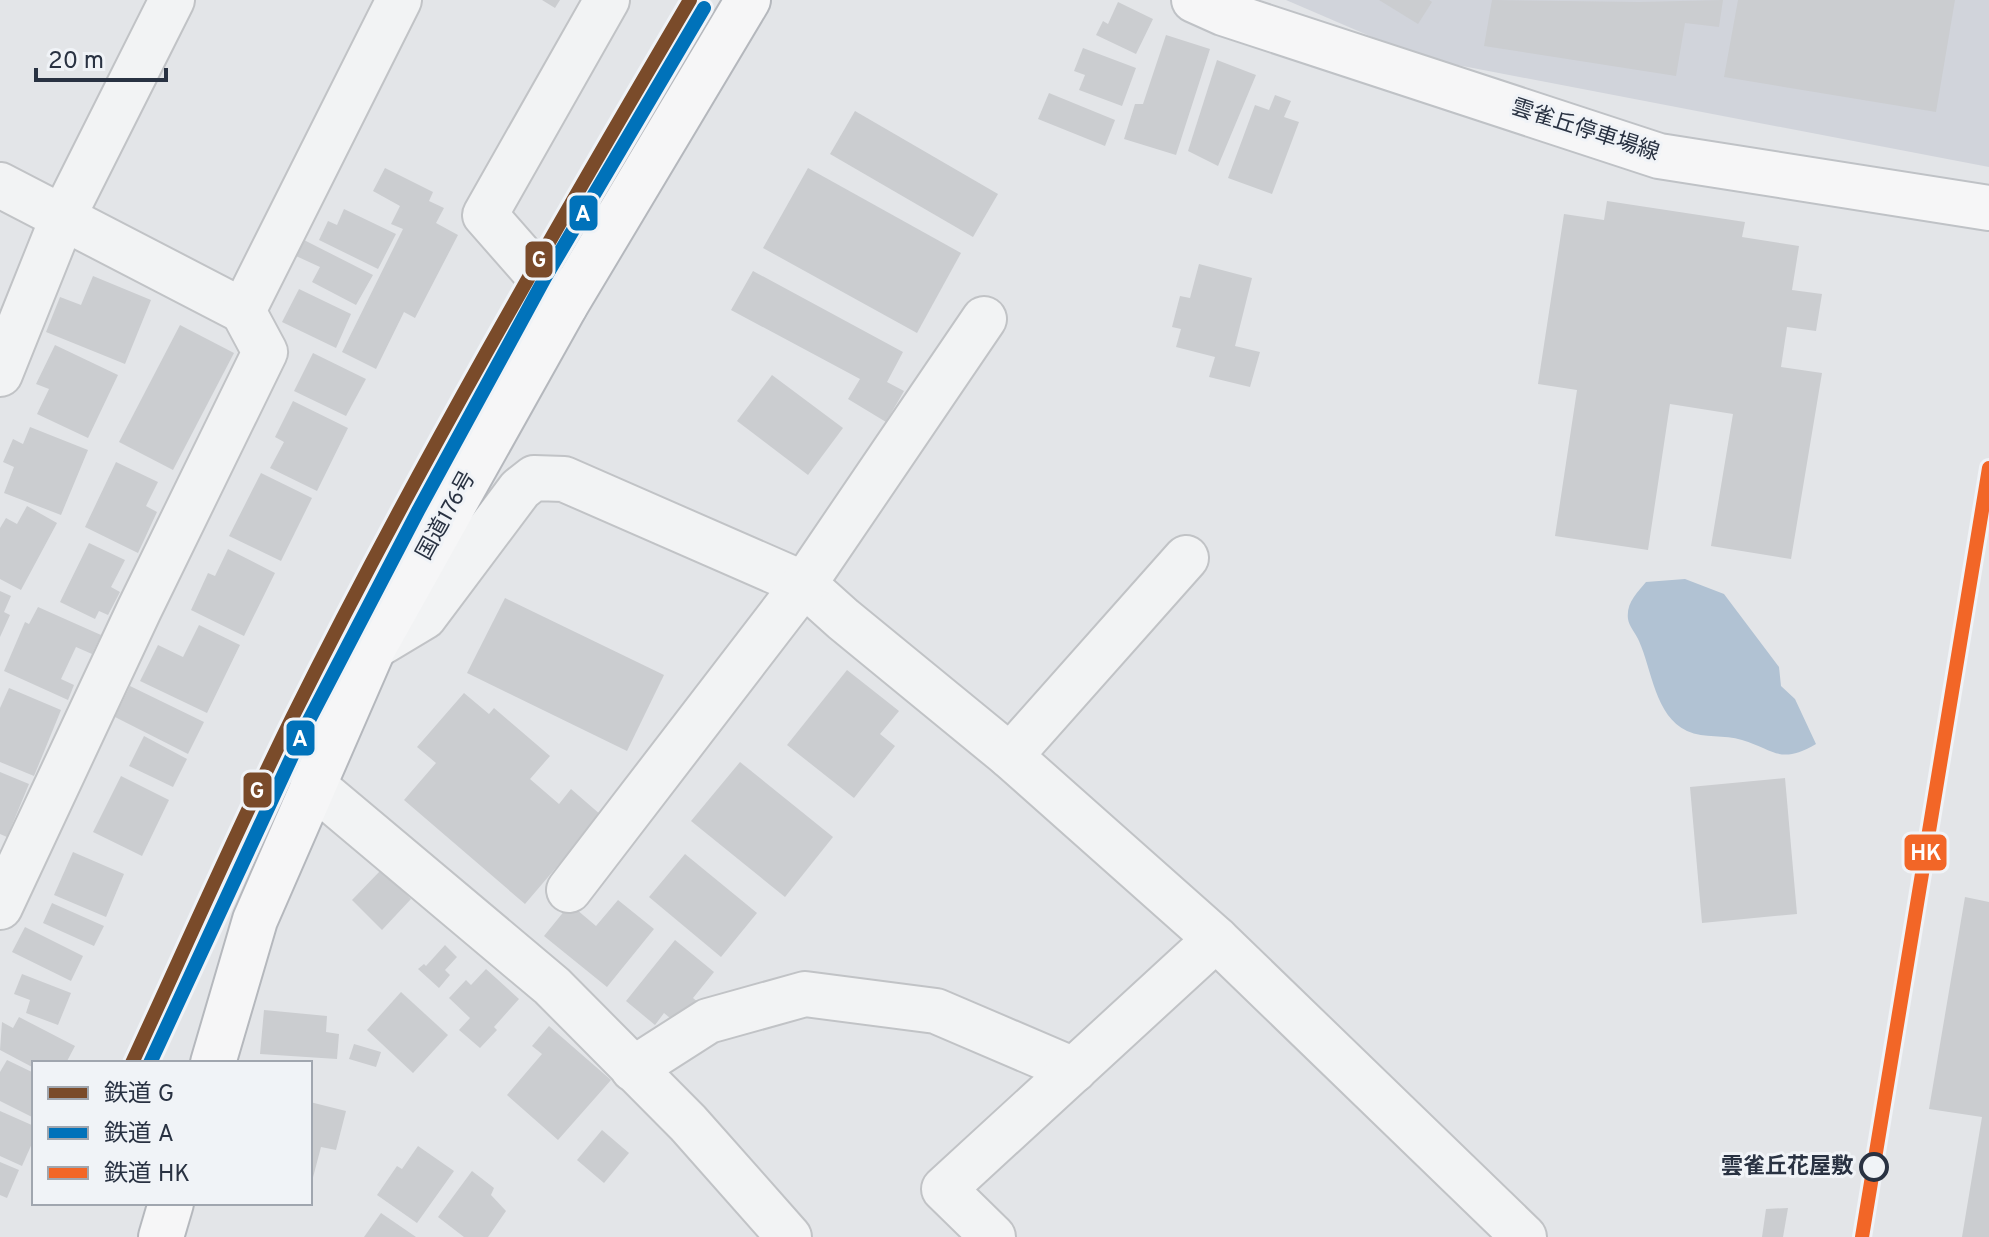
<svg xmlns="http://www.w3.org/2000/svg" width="1989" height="1237" viewBox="0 0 1989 1237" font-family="Overpass,'Noto Sans JP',sans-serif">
<rect width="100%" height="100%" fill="#e3e5e8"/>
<polygon fill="#d1d4db" points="1286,0 1989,0 1989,167 1421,58"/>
<path fill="#b1c2d3" d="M1685,579L1724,594L1779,667L1781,686L1795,699L1816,744C1780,765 1775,750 1742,740C1724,734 1705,739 1687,731C1655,716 1652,670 1639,641C1636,634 1629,626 1628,619C1626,603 1637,593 1646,582Z"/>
<g fill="#cbcdd0">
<polygon points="542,0 560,0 555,8"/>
<polygon points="1379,0 1429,0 1432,2 1418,24"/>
<polygon points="1492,0 1639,2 1723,0 1719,27 1685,23 1676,76 1484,46"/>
<polygon points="1738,0 1955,0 1936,112 1724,77"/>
<polygon points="1118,2 1153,19 1136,54 1096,35 1103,21 1108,24"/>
<polygon points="1166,35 1210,49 1176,155 1124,139 1135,104 1143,104"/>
<polygon points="1083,48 1136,68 1122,106 1079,90 1085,75 1074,71"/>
<polygon points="1217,60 1256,75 1218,166 1188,151"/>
<polygon points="1049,93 1115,120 1105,146 1038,119"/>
<polygon points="1275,95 1291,101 1284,117 1299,122 1272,194 1228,178 1255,105 1269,110"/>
<polygon points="855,111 998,194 973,237 830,154"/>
<polygon points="385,168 433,192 429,201 444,208 436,223 458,235 415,318 404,312 376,369 342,352 403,229 391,224 400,206 373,191"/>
<polygon points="808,168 961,253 917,333 763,248"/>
<polygon points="1607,201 1745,222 1742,237 1799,246 1792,290 1822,294 1816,331 1787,327 1781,367 1822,373 1791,559 1711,546 1733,414 1670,404 1648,550 1555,536 1577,390 1538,384 1564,214 1604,220"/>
<polygon points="344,209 396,234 378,269 319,240 328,221 337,225"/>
<polygon points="304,240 373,275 356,305 312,282 320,267 296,256"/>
<polygon points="1199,264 1252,278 1235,346 1260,352 1250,387 1209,377 1215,357 1176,347 1181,329 1172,327 1180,296 1190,298"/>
<polygon points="753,271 903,352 887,382 904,391 886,422 848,399 860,379 731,310"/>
<polygon points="93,276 151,300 125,364 46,332 60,297 81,305"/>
<polygon points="299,289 351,314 336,348 282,322"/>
<polygon points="180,325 234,353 173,470 119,442"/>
<polygon points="55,345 118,375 88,438 37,414 49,389 36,384"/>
<polygon points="313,353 366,379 346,416 294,391"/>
<polygon points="772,375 843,428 808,475 737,421"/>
<polygon points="293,401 348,428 317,491 270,468 284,442 275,437"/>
<polygon points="30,427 88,450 61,515 4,493 14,467 3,462 13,439 23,444"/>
<polygon points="116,462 158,482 146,506 157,512 138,553 85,527"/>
<polygon points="261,473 312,498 281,561 229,536"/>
<polygon points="27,506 57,523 21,590 0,579 0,528 6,518 17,524"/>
<polygon points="89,543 125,560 111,587 120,592 108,615 99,611 95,619 60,602"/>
<polygon points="228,549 275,573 244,636 191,610 208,573 215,576"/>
<polygon points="0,591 11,596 4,612 10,615 0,637"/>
<polygon points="505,598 664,675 627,751 467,673"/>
<polygon points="38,607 101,635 92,654 76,647 61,679 74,685 68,700 4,671 25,622 29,624"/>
<polygon points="199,625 240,645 207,713 140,681 158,645 183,657"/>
<polygon points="847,670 899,711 880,734 895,746 854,798 787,745"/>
<polygon points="130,686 204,722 188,754 115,717"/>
<polygon points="9,688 61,710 34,776 0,762 0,708"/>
<polygon points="464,693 489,714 494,708 550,756 530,779 559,804 571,789 601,815 525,904 404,800 436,763 417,747"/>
<polygon points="144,736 187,759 173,787 129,766"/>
<polygon points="740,762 833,837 785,897 691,821"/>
<polygon points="0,772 29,784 7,837 0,834"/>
<polygon points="121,776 169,800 142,856 93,832"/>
<polygon points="1785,778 1797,914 1702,923 1690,787"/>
<polygon points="73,852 124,874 106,917 54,895"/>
<polygon points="685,854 757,913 721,957 649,897"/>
<polygon points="381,870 411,899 382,930 352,900"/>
<polygon points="1965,897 1989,902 1989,1237 1962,1237 1982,1117 1929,1109"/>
<polygon points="618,900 654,929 607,987 544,936 570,904 596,926"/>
<polygon points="52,903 104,926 94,946 43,923"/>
<polygon points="25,927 83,956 71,981 12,952"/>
<polygon points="675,940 714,972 693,998 700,1004 681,1027 664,1013 655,1025 626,1001"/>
<polygon points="445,945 457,957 445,970 450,975 439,988 418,969 424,964 426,966"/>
<polygon points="486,969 519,999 494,1027 497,1030 480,1048 459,1030 470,1018 449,998 466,980 471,985"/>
<polygon points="22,974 71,993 58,1025 26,1013 30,1000 14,994"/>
<polygon points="401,992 448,1035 413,1073 367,1030"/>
<polygon points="264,1010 327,1016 326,1032 339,1034 337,1059 260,1054"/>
<polygon points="19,1017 75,1046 66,1063 34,1063 34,1068 0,1050 2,1022 13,1028"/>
<polygon points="549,1026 611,1080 558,1140 507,1095 542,1054 532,1046"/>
<polygon points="354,1044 381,1052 376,1067 349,1059"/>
<polygon points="7,1060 34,1073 34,1118 0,1101 0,1072"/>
<polygon points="310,1102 346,1111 336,1150 321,1147 311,1185"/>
<polygon points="0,1111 34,1126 34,1139 22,1166 0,1156"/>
<polygon points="602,1130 629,1153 604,1183 577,1160"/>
<polygon points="418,1146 454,1171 417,1223 377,1195 397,1166 402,1169"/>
<polygon points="0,1162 19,1170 7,1198 0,1195"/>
<polygon points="472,1171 494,1188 491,1195 506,1211 488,1237 464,1237 438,1217"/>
<polygon points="1788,1208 1783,1237 1762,1237 1766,1209"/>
<polygon points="381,1213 416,1237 364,1237"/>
</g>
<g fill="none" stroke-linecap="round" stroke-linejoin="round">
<g stroke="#c1c3c6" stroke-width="48">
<g id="minor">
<polyline points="0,185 243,311 399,0"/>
<polyline points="565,306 485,215 607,0"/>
<polyline points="0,374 63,217 172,0"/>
<polyline points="374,647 424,617 520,489 534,478 564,479 804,584 843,619 1010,756 1216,939"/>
<polyline points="1010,756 1186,558"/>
<polyline points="313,785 552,986 688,1123 789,1237"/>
<polyline points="569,890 804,584 984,319"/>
<polyline points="0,907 139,610 265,352 243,311"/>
<polyline points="633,1069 708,1021 805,994 936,1011 1074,1070"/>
<polyline points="993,1237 944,1189 1216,939 1524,1237"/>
</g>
</g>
<g stroke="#bfc2c6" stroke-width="48">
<polyline id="major" points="1194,0 1223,13 1659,156 1989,208"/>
</g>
<g stroke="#b5b8bd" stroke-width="48">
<g id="highway">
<polyline points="213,1063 255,920 374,647 565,306 748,0"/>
<polyline points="161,1237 171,1203"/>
</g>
</g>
<use href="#minor" stroke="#f2f3f4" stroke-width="44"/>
<use href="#major" stroke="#f6f6f7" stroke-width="44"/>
<use href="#highway" stroke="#f6f6f7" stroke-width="44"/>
<g stroke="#f0f3f7" stroke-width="20">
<path id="rail-1" d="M132,1063C185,948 236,832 292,718C414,473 551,236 690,0"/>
</g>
<g stroke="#f0f3f7" stroke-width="20">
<polyline id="rail-2" points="150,1063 306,726 418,511 546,276 704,8"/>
</g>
<g stroke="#f0f3f7" stroke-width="20">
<polyline id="rail-3" points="1862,1237 1989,468"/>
</g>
<use href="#rail-1" stroke="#7a4b2a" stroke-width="14"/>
<use href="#rail-2" stroke="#0072ba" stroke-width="14"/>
<use href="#rail-3" stroke="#f26627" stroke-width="14"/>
</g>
<circle fill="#f0f3f7" stroke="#293242" stroke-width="4" cx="1874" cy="1167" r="13"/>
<g text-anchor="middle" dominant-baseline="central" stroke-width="6" stroke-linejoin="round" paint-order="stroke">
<g font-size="22" fill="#293242" stroke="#f0f3f7">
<text transform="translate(1585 131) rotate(18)">雲雀丘停車場線</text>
<text transform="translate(447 516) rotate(-61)">国道176号</text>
</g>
<g font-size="22" font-weight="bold" fill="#293242" stroke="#f0f3f7" text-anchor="end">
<text x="1853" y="1167">雲雀丘花屋敷</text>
</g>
</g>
<g stroke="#f0f3f7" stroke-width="3">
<rect x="568" y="194" width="31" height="38" rx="8" fill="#0072ba"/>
<rect x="524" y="240" width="30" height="39" rx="8" fill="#7a4b2a"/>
<rect x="285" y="719" width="31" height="38" rx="8" fill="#0072ba"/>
<rect x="242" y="771" width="31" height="38" rx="8" fill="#7a4b2a"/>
<rect x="1903" y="833" width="45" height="39" rx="8" fill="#f26627"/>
</g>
<g font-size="22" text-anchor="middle" font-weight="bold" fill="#fff">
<text x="583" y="221">A</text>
<text x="539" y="267">G</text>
<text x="300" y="746">A</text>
<text x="257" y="798">G</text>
<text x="1926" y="860">HK</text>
</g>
<rect x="32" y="1061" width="280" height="144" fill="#f0f3f7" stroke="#a0a6af" stroke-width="2"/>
<rect x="48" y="1087" width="40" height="12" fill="#7a4b2a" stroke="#a0a6af" stroke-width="2"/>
<text x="104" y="1101" font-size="24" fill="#293242">鉄道 G</text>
<rect x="48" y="1127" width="40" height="12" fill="#0072ba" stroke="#a0a6af" stroke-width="2"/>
<text x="104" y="1141" font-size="24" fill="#293242">鉄道 A</text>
<rect x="48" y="1167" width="40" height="12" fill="#f26627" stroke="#a0a6af" stroke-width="2"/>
<text x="104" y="1181" font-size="24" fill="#293242">鉄道 HK</text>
<path d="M36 68v12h130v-12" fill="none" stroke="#293242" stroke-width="4"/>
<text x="48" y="68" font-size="24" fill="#293242" stroke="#f0f3f7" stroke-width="6" paint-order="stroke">20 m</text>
</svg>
